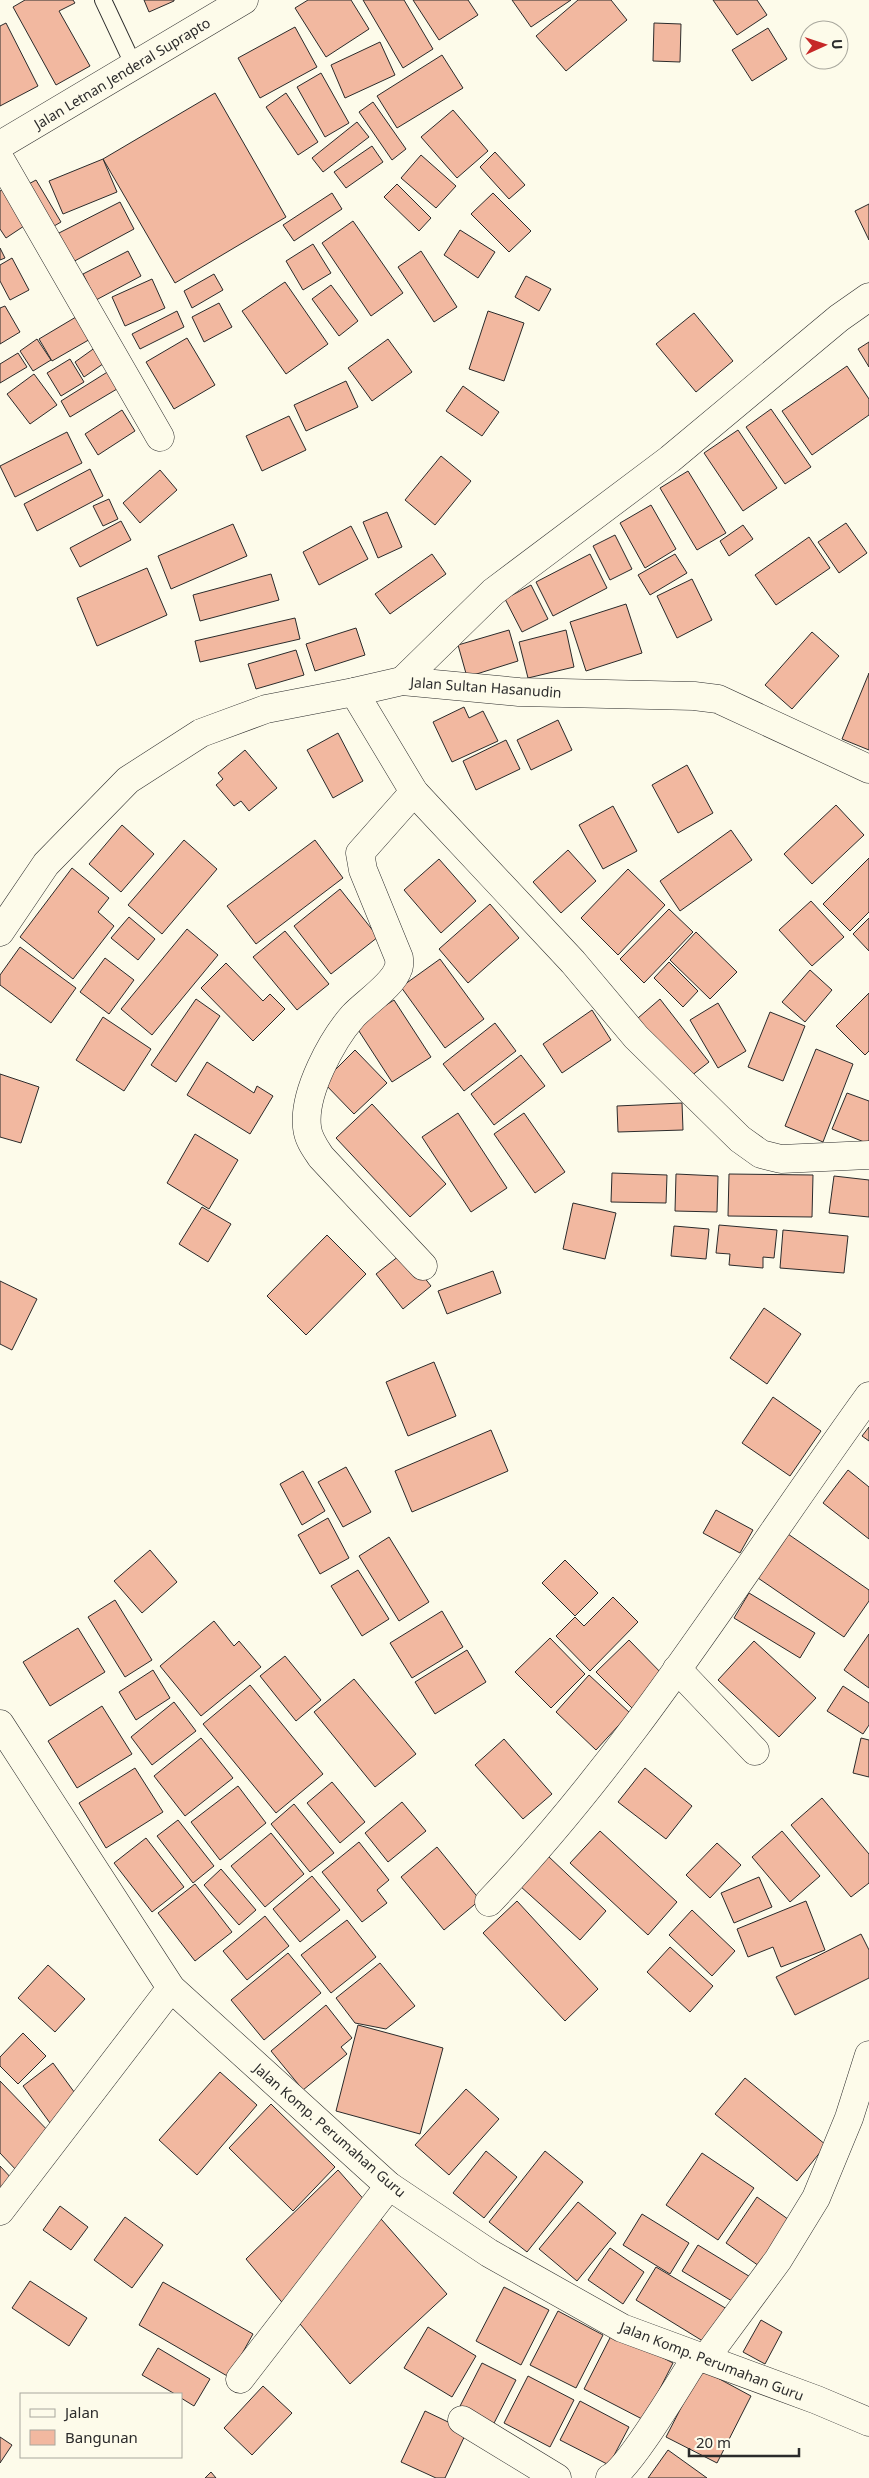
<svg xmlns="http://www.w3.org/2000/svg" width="869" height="2478" viewBox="0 0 869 2478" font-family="'Noto Sans',sans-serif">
<rect width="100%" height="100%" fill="#fdfbea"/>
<g fill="#f2b8a0" stroke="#2b2b2b">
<polygon points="25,0 73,0 75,3 59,11 90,66 56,85 13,7"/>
<polygon points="144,0 174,0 174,1 149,12"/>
<polygon points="308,0 351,0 369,29 326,57 295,8"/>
<polygon points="363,0 404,0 433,49 403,68"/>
<polygon points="413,0 468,0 478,15 439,40"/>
<polygon points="512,0 571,0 531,27"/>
<polygon points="578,0 611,0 627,20 566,71 536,36"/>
<polygon points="713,0 757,0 767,15 737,35"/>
<polygon points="6,23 38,86 0,106 0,26"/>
<polygon points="654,23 681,24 680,62 653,61"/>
<polygon points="295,27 317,67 260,98 238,58"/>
<polygon points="768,28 787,59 752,81 732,50"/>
<polygon points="380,42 395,75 345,98 331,65"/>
<polygon points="442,55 463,88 397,128 377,96"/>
<polygon points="321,73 349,123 325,137 297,87"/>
<polygon points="215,93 286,217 175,283 103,159"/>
<polygon points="286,93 318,142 298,155 266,107"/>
<polygon points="373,102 406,149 392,160 359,112"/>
<polygon points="453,110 488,151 457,178 421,137"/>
<polygon points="357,122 369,137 323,172 312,158"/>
<polygon points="372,146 383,162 346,188 334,172"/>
<polygon points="495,152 525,185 509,199 480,167"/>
<polygon points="421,155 456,186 436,208 401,178"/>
<polygon points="103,159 117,192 63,214 49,181"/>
<polygon points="36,180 61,222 49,229 23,187"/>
<polygon points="397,184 431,218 419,231 384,197"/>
<polygon points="5,188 27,224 6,238 0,229 0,191"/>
<polygon points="332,193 342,209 294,241 283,225"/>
<polygon points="493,193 531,231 509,252 471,214"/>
<polygon points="120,202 134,229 69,264 55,235"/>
<polygon points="869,204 869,240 855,211"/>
<polygon points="353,221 403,293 371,316 322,243"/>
<polygon points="460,230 495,252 478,278 444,255"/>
<polygon points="313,244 331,273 303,290 286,261"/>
<polygon points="0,248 5,258 0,260"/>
<polygon points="128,251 141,276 96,300 83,274"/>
<polygon points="421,251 457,307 434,322 398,267"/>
<polygon points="12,258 29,290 10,300 0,281 0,265"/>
<polygon points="214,274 223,290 192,308 184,291"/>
<polygon points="526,276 551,289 539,311 515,297"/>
<polygon points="152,279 165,308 125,326 112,297"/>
<polygon points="285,282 328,344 286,374 242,311"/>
<polygon points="331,285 358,321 339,336 312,299"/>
<polygon points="219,303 232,327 204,342 192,317"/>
<polygon points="5,306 20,332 0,344 0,308"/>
<polygon points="86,311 99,334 52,361 39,339"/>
<polygon points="177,311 184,327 140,349 132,334"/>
<polygon points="488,311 524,323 504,381 469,369"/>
<polygon points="694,313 733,361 696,392 656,344"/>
<polygon points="187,338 215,385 174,409 146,362"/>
<polygon points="37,339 51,360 33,371 20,351"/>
<polygon points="388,339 412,372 372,401 348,368"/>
<polygon points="103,342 113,357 84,377 75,362"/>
<polygon points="869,342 869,367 858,349"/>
<polygon points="18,353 27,367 0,383 0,364"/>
<polygon points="70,359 84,382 61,396 47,373"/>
<polygon points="117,366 127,383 70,417 61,401"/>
<polygon points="847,366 869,399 869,415 812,455 782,411"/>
<polygon points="34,374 57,405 30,424 7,394"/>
<polygon points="346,381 358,407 306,431 294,405"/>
<polygon points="463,386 499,412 482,436 446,411"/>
<polygon points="771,409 811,467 785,484 746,427"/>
<polygon points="122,410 135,431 98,455 85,434"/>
<polygon points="289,416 306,450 262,471 246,436"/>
<polygon points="738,430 777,488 743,511 704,453"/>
<polygon points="67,432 82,463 15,497 0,466"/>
<polygon points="441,456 471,481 435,525 405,500"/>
<polygon points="90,469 103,496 37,531 24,504"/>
<polygon points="160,470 177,490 140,523 123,503"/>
<polygon points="688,471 726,533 697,550 660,488"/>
<polygon points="109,499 118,519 103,526 93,506"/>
<polygon points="651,505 676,549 645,568 620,523"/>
<polygon points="387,512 402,547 378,558 363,522"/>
<polygon points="121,521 131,540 80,567 70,548"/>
<polygon points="846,523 867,553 839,573 818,542"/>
<polygon points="233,524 247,556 171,589 158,556"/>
<polygon points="743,525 753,539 729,556 720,541"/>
<polygon points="351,526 368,559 319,585 303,552"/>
<polygon points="615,535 632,569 610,580 593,546"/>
<polygon points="809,537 830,568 776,605 755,575"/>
<polygon points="432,554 446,574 390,614 375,594"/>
<polygon points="590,554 607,588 553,616 536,582"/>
<polygon points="675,554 687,573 650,595 638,575"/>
<polygon points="147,568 167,615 97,646 77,598"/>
<polygon points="271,574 279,600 200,621 193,595"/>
<polygon points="692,579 712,620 677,638 657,596"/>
<polygon points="531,585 548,619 522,632 505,599"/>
<polygon points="626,604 642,653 586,671 570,622"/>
<polygon points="295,618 300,639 200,662 195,641"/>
<polygon points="356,628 365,655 315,671 306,644"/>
<polygon points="509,630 518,661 467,677 458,645"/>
<polygon points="566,630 574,667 528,678 519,642"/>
<polygon points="812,632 839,656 792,709 765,685"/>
<polygon points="296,650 304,675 256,689 248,664"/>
<polygon points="869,673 869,750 842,739"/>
<polygon points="464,707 469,718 483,711 498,741 452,762 433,722"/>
<polygon points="558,720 572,750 531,770 517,740"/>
<polygon points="338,733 363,781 333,798 307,750"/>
<polygon points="506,740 520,769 476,790 463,761"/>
<polygon points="245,750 277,788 249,811 241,801 234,806 216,785 223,779 218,773"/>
<polygon points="687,765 713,813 678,833 652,785"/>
<polygon points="836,805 864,835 812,884 784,854"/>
<polygon points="613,806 637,851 603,869 579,825"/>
<polygon points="122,825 154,854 121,892 89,864"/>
<polygon points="731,830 752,860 680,911 660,881"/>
<polygon points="184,840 217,869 162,934 128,905"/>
<polygon points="315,840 343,878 256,944 227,906"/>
<polygon points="568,850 596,881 561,913 533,882"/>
<polygon points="869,858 869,912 850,931 823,904"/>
<polygon points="439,859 476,901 441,933 404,890"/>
<polygon points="72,868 109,898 98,912 114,926 73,979 20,937"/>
<polygon points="628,869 665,905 618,955 581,918"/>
<polygon points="340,889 378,937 331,974 294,926"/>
<polygon points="811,901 844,937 812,966 779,930"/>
<polygon points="490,904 519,938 468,983 439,949"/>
<polygon points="669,909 693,932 644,983 620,959"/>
<polygon points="129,917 155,939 138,960 111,938"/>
<polygon points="869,918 869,951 853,934"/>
<polygon points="187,929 218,955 152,1035 121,1009"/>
<polygon points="285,931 329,984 297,1010 253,957"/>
<polygon points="696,932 737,972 710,999 670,960"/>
<polygon points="20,947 76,988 51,1023 0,985 0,975"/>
<polygon points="105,958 134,980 109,1014 80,992"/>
<polygon points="440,959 484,1019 445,1048 401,987"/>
<polygon points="669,962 698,991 683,1007 654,978"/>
<polygon points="226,963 263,1001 270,994 285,1009 253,1041 201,988"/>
<polygon points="810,970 832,990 805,1022 782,1002"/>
<polygon points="869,993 869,1051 865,1055 836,1026"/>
<polygon points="196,999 220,1016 176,1082 151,1065"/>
<polygon points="660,999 709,1062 686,1080 638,1018"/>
<polygon points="394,1000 431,1057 392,1082 355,1025"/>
<polygon points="718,1003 746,1051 718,1068 690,1020"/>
<polygon points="592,1010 611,1040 562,1073 543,1044"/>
<polygon points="770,1012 805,1026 783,1081 748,1067"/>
<polygon points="103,1017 151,1049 124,1091 76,1060"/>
<polygon points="495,1023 516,1051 464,1091 443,1064"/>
<polygon points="816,1049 853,1064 823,1142 785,1126"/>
<polygon points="355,1050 387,1083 354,1114 323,1082"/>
<polygon points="521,1055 545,1086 494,1125 471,1094"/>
<polygon points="207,1062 254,1093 257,1086 273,1096 250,1134 187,1095"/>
<polygon points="0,1074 39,1087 21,1143 0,1137"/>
<polygon points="847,1093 869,1101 869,1144 832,1129"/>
<polygon points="682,1103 683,1130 618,1132 617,1106"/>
<polygon points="372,1104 446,1184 410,1217 336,1138"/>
<polygon points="458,1113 507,1188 471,1212 422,1137"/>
<polygon points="524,1113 565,1172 535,1193 494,1134"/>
<polygon points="195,1134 238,1160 209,1209 167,1183"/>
<polygon points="612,1173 667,1175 666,1203 611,1202"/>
<polygon points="676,1174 718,1176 717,1212 675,1211"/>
<polygon points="729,1174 813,1175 812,1217 728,1216"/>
<polygon points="834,1176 869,1180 869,1217 829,1213"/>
<polygon points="573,1203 616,1213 605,1259 563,1249"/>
<polygon points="202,1207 231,1224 208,1262 179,1244"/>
<polygon points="719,1225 777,1230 774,1258 763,1257 763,1268 729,1265 730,1254 716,1253"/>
<polygon points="674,1226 709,1229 706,1259 671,1256"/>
<polygon points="783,1230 848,1236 844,1273 780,1268"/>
<polygon points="327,1235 366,1274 306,1335 267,1296"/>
<polygon points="404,1252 431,1286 403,1309 376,1274"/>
<polygon points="493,1271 501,1293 447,1314 438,1291"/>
<polygon points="0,1281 37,1299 12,1350 0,1344"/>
<polygon points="764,1308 801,1334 767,1384 730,1358"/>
<polygon points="434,1362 456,1416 408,1436 386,1382"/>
<polygon points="773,1397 821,1431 790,1476 742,1443"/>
<polygon points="869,1427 869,1441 862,1436"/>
<polygon points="491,1430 508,1471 412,1512 395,1471"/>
<polygon points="346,1467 371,1512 343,1527 318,1482"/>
<polygon points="848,1470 869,1487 869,1539 823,1503"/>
<polygon points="303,1471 325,1511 302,1525 280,1484"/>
<polygon points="716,1510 753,1530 740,1553 703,1533"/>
<polygon points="328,1518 349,1558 320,1574 298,1535"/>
<polygon points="788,1534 869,1590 869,1601 844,1637 758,1578"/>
<polygon points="389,1537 429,1602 399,1621 359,1556"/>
<polygon points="150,1550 177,1582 142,1613 114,1581"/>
<polygon points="565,1560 598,1593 575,1616 542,1583"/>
<polygon points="358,1570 389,1619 362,1636 331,1586"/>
<polygon points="749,1593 815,1633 800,1658 734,1618"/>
<polygon points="613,1597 638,1622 590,1671 556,1636 575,1617 584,1626"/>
<polygon points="115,1600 152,1660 125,1677 88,1617"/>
<polygon points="442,1611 463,1647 412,1678 390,1643"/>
<polygon points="214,1621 234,1646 239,1641 261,1667 201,1716 160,1666"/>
<polygon points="78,1628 105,1672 50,1706 23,1662"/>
<polygon points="869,1634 869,1688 844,1670"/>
<polygon points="550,1638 585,1674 551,1708 515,1672"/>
<polygon points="629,1640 666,1678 634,1710 596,1672"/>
<polygon points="754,1641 816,1698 779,1737 718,1680"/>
<polygon points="467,1650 486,1682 435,1714 415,1682"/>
<polygon points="285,1656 321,1700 296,1721 260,1676"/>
<polygon points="153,1670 170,1698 136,1720 119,1692"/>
<polygon points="589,1675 630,1713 596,1750 556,1712"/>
<polygon points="354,1679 416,1754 375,1787 314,1712"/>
<polygon points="250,1685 323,1774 276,1813 203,1724"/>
<polygon points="843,1686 869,1703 869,1725 863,1734 827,1711"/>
<polygon points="174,1702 196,1731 152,1765 131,1737"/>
<polygon points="102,1706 132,1754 77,1788 48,1741"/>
<polygon points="201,1738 233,1778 185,1816 154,1776"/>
<polygon points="861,1738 869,1740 869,1777 853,1773"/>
<polygon points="504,1739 552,1794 523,1819 475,1765"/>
<polygon points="135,1768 163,1812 106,1848 79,1803"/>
<polygon points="645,1768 692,1806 666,1839 618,1802"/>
<polygon points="332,1782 365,1822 340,1843 307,1803"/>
<polygon points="238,1786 266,1823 220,1860 191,1822"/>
<polygon points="822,1798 869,1854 869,1883 851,1897 791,1825"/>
<polygon points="402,1802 426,1831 388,1862 365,1833"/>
<polygon points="294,1804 334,1853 310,1872 271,1824"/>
<polygon points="178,1820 214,1866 193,1883 157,1836"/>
<polygon points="600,1831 677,1902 648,1935 570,1863"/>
<polygon points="782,1831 820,1876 790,1902 752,1857"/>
<polygon points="271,1833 304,1874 265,1907 231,1866"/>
<polygon points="146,1838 184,1887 152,1912 114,1863"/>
<polygon points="359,1842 389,1880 377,1890 387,1903 362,1922 322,1872"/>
<polygon points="717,1843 741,1865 710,1898 686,1875"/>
<polygon points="437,1847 480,1900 444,1930 401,1877"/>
<polygon points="548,1856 606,1911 580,1940 520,1886"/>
<polygon points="221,1869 256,1910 239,1925 204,1885"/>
<polygon points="312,1876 340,1910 300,1942 273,1909"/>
<polygon points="759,1877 772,1907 734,1923 721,1893"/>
<polygon points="195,1884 232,1932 195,1961 158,1913"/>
<polygon points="517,1901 598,1989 565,2021 483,1933"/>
<polygon points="806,1901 825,1950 781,1967 773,1947 748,1957 737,1929"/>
<polygon points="692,1910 735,1951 712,1976 669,1935"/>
<polygon points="265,1916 289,1946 247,1980 223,1951"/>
<polygon points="347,1920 376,1957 331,1993 301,1955"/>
<polygon points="861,1934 869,1950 869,1978 795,2015 776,1977"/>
<polygon points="670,1947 713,1986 690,2012 647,1972"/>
<polygon points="288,1953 321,1993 264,2040 231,2000"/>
<polygon points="380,1963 415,2006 386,2029 355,2023 336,1998"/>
<polygon points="48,1965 85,1999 55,2032 18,1998"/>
<polygon points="326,2005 352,2038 341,2047 347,2054 303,2090 271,2051"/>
<polygon points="358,2025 443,2048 420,2134 336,2111"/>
<polygon points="23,2033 46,2056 18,2084 0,2066 0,2057"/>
<polygon points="53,2063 80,2100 50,2123 23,2086"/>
<polygon points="220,2072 257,2105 197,2175 159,2140"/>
<polygon points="745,2078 826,2145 797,2181 715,2114"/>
<polygon points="0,2081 54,2137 18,2172 0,2153"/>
<polygon points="466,2089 499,2119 449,2175 415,2145"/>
<polygon points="271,2104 335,2167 293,2211 229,2148"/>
<polygon points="486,2151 517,2177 484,2218 453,2193"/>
<polygon points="545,2151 583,2182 527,2252 489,2222"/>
<polygon points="702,2153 754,2188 718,2240 666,2205"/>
<polygon points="0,2166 14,2181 0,2194"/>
<polygon points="338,2170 447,2294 350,2384 246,2259"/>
<polygon points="757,2197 792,2222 762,2268 726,2243"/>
<polygon points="578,2202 616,2233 577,2281 539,2249"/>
<polygon points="60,2206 88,2227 71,2250 43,2230"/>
<polygon points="642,2214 689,2243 670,2274 623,2245"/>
<polygon points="125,2217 163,2245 132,2288 94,2260"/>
<polygon points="698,2245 752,2278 737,2304 682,2271"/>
<polygon points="610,2248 644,2272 623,2304 588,2280"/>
<polygon points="656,2267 727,2309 706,2343 636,2300"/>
<polygon points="30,2281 87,2318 69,2346 12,2308"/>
<polygon points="163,2282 253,2334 229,2377 139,2325"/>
<polygon points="504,2287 549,2310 521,2365 476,2341"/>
<polygon points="558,2311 603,2335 576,2388 530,2365"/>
<polygon points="761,2320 782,2332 765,2364 743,2352"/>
<polygon points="428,2327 476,2356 452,2397 404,2368"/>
<polygon points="613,2332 673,2363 644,2420 584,2389"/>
<polygon points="158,2348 210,2379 194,2406 181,2398 181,2394 175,2394 142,2375"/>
<polygon points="482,2363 516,2380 491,2429 457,2412"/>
<polygon points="701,2369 751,2396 717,2463 666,2437"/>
<polygon points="528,2376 574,2400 550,2447 504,2423"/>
<polygon points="263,2386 292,2413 252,2455 224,2428"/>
<polygon points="580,2401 629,2427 609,2465 560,2440"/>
<polygon points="425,2411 467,2431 445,2478 436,2478 401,2462"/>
<polygon points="0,2437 12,2445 0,2463"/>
<polygon points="668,2450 707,2478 648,2478"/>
<polygon points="211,2472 216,2478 205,2478"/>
</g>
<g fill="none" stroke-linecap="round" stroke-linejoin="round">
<g stroke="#2b2b2b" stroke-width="18">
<polyline id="lane" points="103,0 134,66"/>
</g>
<g stroke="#2b2b2b" stroke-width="29">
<g id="street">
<polyline points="0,159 160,437"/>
<polyline points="402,681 493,592 670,459 839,318 869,297"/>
<polyline points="354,692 414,792 573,962 636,1037 740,1139 761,1154 781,1159 869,1155"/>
<path d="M414,792L360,853L363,870L399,958C399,961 400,966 398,969C393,985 365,1003 353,1016C332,1040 303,1093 307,1127C308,1139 315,1148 321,1157L423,1266"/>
<polyline points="0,932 46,864 128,780 201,733 266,709 354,692 402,681 519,692 694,696 718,699 869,769"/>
<polyline points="677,1669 755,1751"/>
<polyline points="0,1724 171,1988 389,2186 489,2253 622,2328 817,2400 869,2422"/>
<path d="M489,1902C635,1749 745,1567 869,1396"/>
<polyline points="0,2211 171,1988"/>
<polyline points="705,2359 778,2260 816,2198 849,2118 869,2055"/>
<polyline points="240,2379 389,2186"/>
<polyline points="462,2420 557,2478"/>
<path d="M610,2478C631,2467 681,2380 697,2356"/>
</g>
</g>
<g stroke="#2b2b2b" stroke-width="29">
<polyline id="secondary" points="0,145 244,0"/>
</g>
<use href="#lane" stroke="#fdfbea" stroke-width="16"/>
<use href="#street" stroke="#fdfbea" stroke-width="28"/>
<use href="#secondary" stroke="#fdfbea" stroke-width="28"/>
</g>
<g text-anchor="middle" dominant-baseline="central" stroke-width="4" stroke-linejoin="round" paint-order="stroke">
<g font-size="14" fill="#2b2b2b" stroke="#fdfbea">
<text transform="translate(122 73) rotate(-31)">Jalan Letnan Jenderal Suprapto</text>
<text transform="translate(486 687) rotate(4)">Jalan Sultan Hasanudin</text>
<text transform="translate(330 2130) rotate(41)">Jalan Komp. Perumahan Guru</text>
<text transform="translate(712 2361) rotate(21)">Jalan Komp. Perumahan Guru</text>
</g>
</g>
<rect x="20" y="2393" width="162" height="65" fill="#fdfbea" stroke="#a9a89e"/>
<rect x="30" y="2409" width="25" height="8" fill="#fdfbea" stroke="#a9a89e"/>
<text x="65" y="2418" font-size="15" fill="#2b2b2b">Jalan</text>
<rect x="30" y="2430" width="25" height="15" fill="#f2b8a0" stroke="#a9a89e"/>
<text x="65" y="2443" font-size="15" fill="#2b2b2b">Bangunan</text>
<g transform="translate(824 45) rotate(87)"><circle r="24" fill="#fdfbea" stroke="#a9a89e"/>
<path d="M0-4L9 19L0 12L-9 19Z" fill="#c62828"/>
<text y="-8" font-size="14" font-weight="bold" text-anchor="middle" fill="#2b2b2b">U</text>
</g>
<path d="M689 2448v8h110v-8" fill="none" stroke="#2b2b2b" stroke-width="2.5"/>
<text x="696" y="2448" font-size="15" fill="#2b2b2b" stroke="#fdfbea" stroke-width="4" paint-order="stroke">20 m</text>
</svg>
